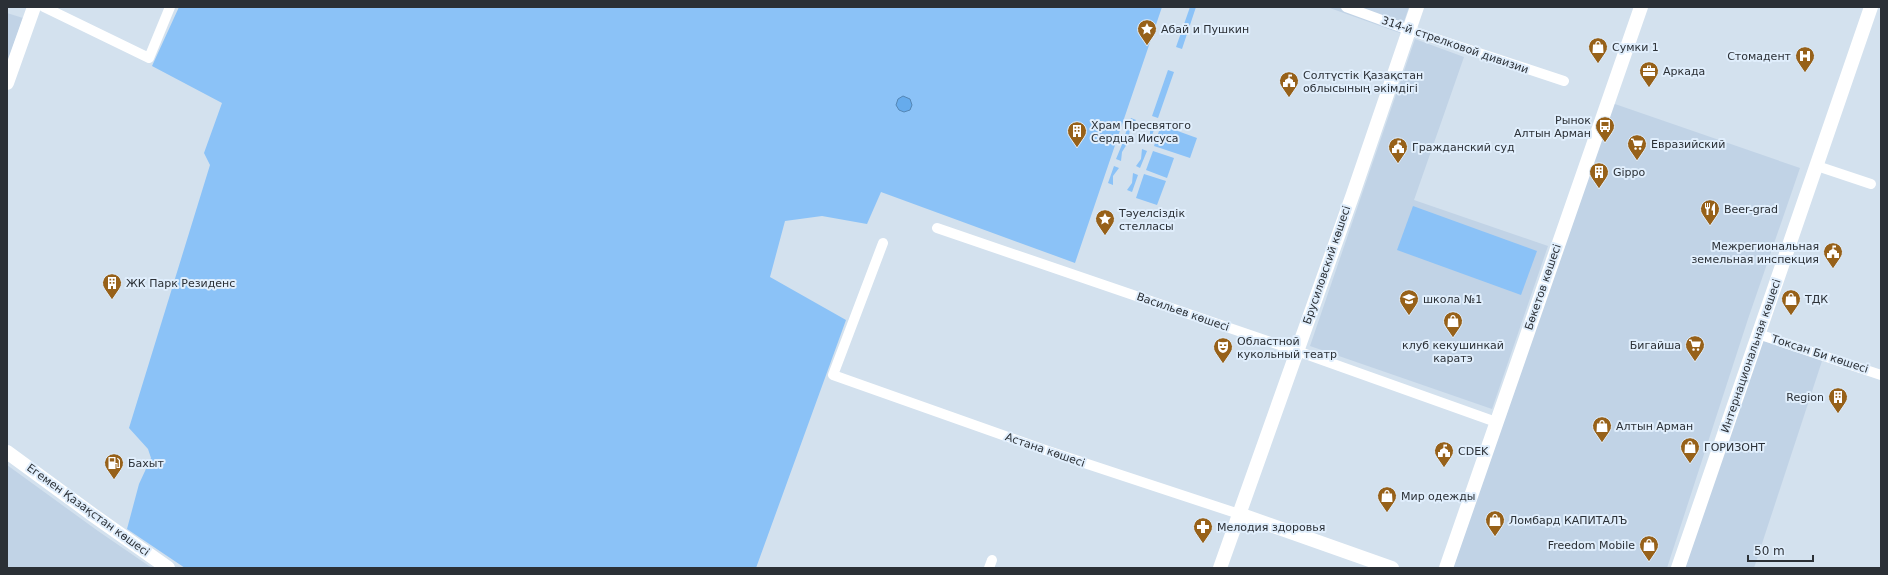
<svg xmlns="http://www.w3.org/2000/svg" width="1888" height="575" viewBox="0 0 1888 575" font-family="'DejaVu Sans',sans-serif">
<rect width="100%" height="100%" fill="#d3e1ee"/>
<g fill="#c1d3e6">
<polygon points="1327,7 1409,7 1400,33"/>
<polygon points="7,13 23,18 7,63"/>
<polygon points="1415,39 1464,57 1414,200 1548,246 1492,409 1310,346"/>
<polygon points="1612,103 1800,168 1748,319 1667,568 1453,568"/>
<polygon points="1761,340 1822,361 1754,568 1685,568"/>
<polygon points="7,465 98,531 152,568 7,568"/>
</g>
<g fill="#8bc2f7">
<polygon points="179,7 1162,7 1075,263 881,192 867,224 822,216 785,221 770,277 846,320 756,568 185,568 127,529 139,484 151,458 148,449 129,428 210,165 204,153 222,103 152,66"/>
<polygon points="1190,7 1196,7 1182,49 1176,47"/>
<polygon points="1168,70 1174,72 1158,118 1152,116"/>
<polygon points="1131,118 1136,120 1130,128 1129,137 1125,135"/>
<polygon points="1150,125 1155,127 1149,144 1144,142 1150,134"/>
<polygon points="1161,125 1197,138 1190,158 1154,146"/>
<polygon points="1123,142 1127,144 1122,152 1121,161 1116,159"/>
<polygon points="1142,149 1147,151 1140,168 1136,166 1141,159"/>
<polygon points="1153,151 1174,158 1167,178 1146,170"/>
<polygon points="1114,166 1119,168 1113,176 1113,185 1108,183"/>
<polygon points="1133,173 1138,175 1132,192 1127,190 1132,183"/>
<polygon points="1144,174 1166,181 1157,205 1136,198"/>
<polygon points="1413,206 1537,251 1521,295 1397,250"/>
</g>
<polygon fill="#66abec" stroke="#5486b5" points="903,96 910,99 912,105 910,110 904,112 899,110 896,105 898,99"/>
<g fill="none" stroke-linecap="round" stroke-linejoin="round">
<g stroke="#fff" stroke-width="10">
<polyline points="44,7 149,58 170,7"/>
<polyline points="1346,7 1409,30 1564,81"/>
<polyline points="1817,166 1871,184"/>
<polyline points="937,228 1297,351 1496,422"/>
<polyline points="883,243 833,375 1045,450 1239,514"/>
<polyline points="1758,334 1881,375"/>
<polyline points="989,568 992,560"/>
</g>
<g stroke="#fff" stroke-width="14">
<polyline points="7,83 34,7"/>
<polyline points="7,452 93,515 168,568"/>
<polyline points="1239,514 1392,568"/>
<polyline points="1220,568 1353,194 1417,7"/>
<polyline points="1446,568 1641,7"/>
<polyline points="1678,568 1871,7"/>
</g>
</g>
<defs>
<g id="sight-pin" transform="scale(1)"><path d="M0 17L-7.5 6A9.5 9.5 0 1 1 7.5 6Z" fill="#976119" stroke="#e0eefc"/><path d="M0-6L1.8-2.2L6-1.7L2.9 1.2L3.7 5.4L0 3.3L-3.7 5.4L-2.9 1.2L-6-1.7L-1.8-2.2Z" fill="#fff"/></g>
<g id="shop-pin" transform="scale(1)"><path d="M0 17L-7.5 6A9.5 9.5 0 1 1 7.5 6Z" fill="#976119" stroke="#e0eefc"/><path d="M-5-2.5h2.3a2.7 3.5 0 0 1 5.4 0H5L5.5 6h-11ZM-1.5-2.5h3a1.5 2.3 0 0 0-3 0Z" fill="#fff"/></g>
<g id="hospital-pin" transform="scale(1)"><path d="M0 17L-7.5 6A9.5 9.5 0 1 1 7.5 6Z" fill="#976119" stroke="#e0eefc"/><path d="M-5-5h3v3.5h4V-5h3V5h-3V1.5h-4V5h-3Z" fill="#fff"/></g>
<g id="office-pin" transform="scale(1)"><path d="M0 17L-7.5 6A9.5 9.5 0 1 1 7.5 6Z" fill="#976119" stroke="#e0eefc"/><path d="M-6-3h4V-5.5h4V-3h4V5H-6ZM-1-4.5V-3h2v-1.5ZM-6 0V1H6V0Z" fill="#fff"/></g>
<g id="civic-pin" transform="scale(1)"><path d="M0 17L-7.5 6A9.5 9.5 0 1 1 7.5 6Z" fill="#976119" stroke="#e0eefc"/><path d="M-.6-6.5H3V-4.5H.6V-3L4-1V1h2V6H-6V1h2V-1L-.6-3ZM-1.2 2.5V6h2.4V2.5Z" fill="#fff"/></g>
<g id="bus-pin" transform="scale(1)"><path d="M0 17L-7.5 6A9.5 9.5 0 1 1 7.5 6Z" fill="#976119" stroke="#e0eefc"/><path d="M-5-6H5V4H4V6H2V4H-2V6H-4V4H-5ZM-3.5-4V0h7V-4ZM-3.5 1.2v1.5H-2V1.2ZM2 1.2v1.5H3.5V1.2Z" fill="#fff"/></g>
<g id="building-pin" transform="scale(1)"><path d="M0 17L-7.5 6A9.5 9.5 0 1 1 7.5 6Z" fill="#976119" stroke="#e0eefc"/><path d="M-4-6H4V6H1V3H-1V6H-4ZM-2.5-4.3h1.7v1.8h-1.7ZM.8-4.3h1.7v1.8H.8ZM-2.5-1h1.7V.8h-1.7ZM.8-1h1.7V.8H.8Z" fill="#fff"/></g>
<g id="supermarket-pin" transform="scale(1)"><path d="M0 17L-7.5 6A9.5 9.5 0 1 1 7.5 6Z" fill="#976119" stroke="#e0eefc"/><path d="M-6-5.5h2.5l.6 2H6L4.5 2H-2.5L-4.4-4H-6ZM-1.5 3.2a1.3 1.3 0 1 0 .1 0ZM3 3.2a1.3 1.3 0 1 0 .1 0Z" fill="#fff"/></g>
<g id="restaurant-pin" transform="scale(1)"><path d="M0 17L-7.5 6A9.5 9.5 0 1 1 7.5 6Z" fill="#976119" stroke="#e0eefc"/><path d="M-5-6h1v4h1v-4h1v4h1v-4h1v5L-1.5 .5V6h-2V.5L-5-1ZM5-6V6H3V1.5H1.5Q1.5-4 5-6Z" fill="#fff"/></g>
<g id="school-pin" transform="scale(1)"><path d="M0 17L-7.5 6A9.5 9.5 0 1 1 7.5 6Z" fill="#976119" stroke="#e0eefc"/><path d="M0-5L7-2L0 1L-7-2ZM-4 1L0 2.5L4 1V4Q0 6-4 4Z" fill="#fff"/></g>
<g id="theatre-pin" transform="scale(1)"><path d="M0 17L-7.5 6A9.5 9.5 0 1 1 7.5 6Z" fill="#976119" stroke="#e0eefc"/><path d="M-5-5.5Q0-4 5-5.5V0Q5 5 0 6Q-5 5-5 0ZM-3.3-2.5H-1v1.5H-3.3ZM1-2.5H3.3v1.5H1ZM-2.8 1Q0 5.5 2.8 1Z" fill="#fff"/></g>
<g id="fuel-pin" transform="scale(1)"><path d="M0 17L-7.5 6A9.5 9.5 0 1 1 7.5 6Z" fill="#976119" stroke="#e0eefc"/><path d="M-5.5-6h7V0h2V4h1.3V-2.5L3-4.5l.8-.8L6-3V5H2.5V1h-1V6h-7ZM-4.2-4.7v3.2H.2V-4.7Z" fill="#fff"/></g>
<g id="pharmacy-pin" transform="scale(1)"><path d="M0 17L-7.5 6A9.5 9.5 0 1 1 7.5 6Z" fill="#976119" stroke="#e0eefc"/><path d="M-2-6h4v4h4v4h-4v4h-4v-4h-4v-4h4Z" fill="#fff"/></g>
</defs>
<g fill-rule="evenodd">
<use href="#sight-pin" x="1147" y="29"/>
<use href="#shop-pin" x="1598" y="47"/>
<use href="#hospital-pin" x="1805" y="56"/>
<use href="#office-pin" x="1649" y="71"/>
<use href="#civic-pin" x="1289" y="81"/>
<use href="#bus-pin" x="1605" y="126"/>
<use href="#building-pin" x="1077" y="131"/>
<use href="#supermarket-pin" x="1637" y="144"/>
<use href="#civic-pin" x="1398" y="147"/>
<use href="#building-pin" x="1599" y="172"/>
<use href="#restaurant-pin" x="1710" y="209"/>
<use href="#sight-pin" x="1105" y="219"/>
<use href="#civic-pin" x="1833" y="252"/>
<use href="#building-pin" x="112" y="283"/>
<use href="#school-pin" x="1409" y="299"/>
<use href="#shop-pin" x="1791" y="299"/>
<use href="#shop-pin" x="1453" y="321"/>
<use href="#supermarket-pin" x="1695" y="345"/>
<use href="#theatre-pin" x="1223" y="347"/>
<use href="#building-pin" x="1838" y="397"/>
<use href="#shop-pin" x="1602" y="426"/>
<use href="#shop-pin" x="1690" y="447"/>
<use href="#civic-pin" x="1444" y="451"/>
<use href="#fuel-pin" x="114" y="463"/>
<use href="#shop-pin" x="1387" y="496"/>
<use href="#shop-pin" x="1495" y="520"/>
<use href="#pharmacy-pin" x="1203" y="527"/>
<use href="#shop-pin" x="1649" y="545"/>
</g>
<g text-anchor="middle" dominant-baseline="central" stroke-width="4" stroke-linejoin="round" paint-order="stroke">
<g font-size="11" fill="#2b3036" stroke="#e0eefc" text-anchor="start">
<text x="1161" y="29">Абай и Пушкин</text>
<text x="1612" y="47">Сумки 1</text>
<text x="1791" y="56" text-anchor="end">Стомадент</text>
<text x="1663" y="71">Аркада</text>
<text x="1303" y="75">Солтүстік Қазақстан<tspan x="1303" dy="13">облысының әкімдігі</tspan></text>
<text x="1591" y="120" text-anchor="end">Рынок<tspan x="1591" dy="13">Алтын Арман</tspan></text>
<text x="1091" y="125">Храм Пресвятого<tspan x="1091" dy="13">Сердца Иисуса</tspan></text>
<text x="1651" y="144">Евразийский</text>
<text x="1412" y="147">Гражданский суд</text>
<text x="1613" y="172">Gippo</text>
<text x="1724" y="209">Beer-grad</text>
<text x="1119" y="213">Тәуелсіздік<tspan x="1119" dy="13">стелласы</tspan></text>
<text x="1819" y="246" text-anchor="end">Межрегиональная<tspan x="1819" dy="13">земельная инспекция</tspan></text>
<text x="126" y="283">ЖК Парк Резиденс</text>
<text x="1423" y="299">школа №1</text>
<text x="1805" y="299">ТДК</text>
<text x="1237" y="341">Областной<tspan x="1237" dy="13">кукольный театр</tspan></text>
<text x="1453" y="345" text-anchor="middle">клуб кекушинкай<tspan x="1453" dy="13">каратэ</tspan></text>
<text x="1681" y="345" text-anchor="end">Бигайша</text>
<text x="1824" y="397" text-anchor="end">Region</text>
<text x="1616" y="426">Алтын Арман</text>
<text x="1704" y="447">ГОРИЗОНТ</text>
<text x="1458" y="451">CDEK</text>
<text x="128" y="463">Бахыт</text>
<text x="1401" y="496">Мир одежды</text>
<text x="1509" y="520">Ломбард КАПИТАЛЪ</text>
<text x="1217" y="527">Мелодия здоровья</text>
<text x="1635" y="545" text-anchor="end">Freedom Mobile</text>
</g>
<g font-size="11" fill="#2b3036" stroke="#e0eefc">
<text transform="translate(1455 45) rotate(19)">314-й стрелковой дивизии</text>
<text transform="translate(1327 265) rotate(-71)">Брусиловский көшесі</text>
<text transform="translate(1543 287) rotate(-71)">Бөкетов көшесі</text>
<text transform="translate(1183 312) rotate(19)">Васильев көшесі</text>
<text transform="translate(1820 354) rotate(18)">Токсан Би көшесі</text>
<text transform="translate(1751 356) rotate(-71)">Интернациональная көшесі</text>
<text transform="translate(1045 450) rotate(19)">Астана көшесі</text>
<text transform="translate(88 510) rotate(36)">Егемен Қазақстан көшесі</text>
</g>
</g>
<rect width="1888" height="575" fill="none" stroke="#2b3036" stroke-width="16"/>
<path d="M1748 555v6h65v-6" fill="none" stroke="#2b3036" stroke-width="2"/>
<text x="1754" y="555" font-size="12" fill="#2b3036" stroke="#e0eefc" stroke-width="3" paint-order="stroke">50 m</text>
</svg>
